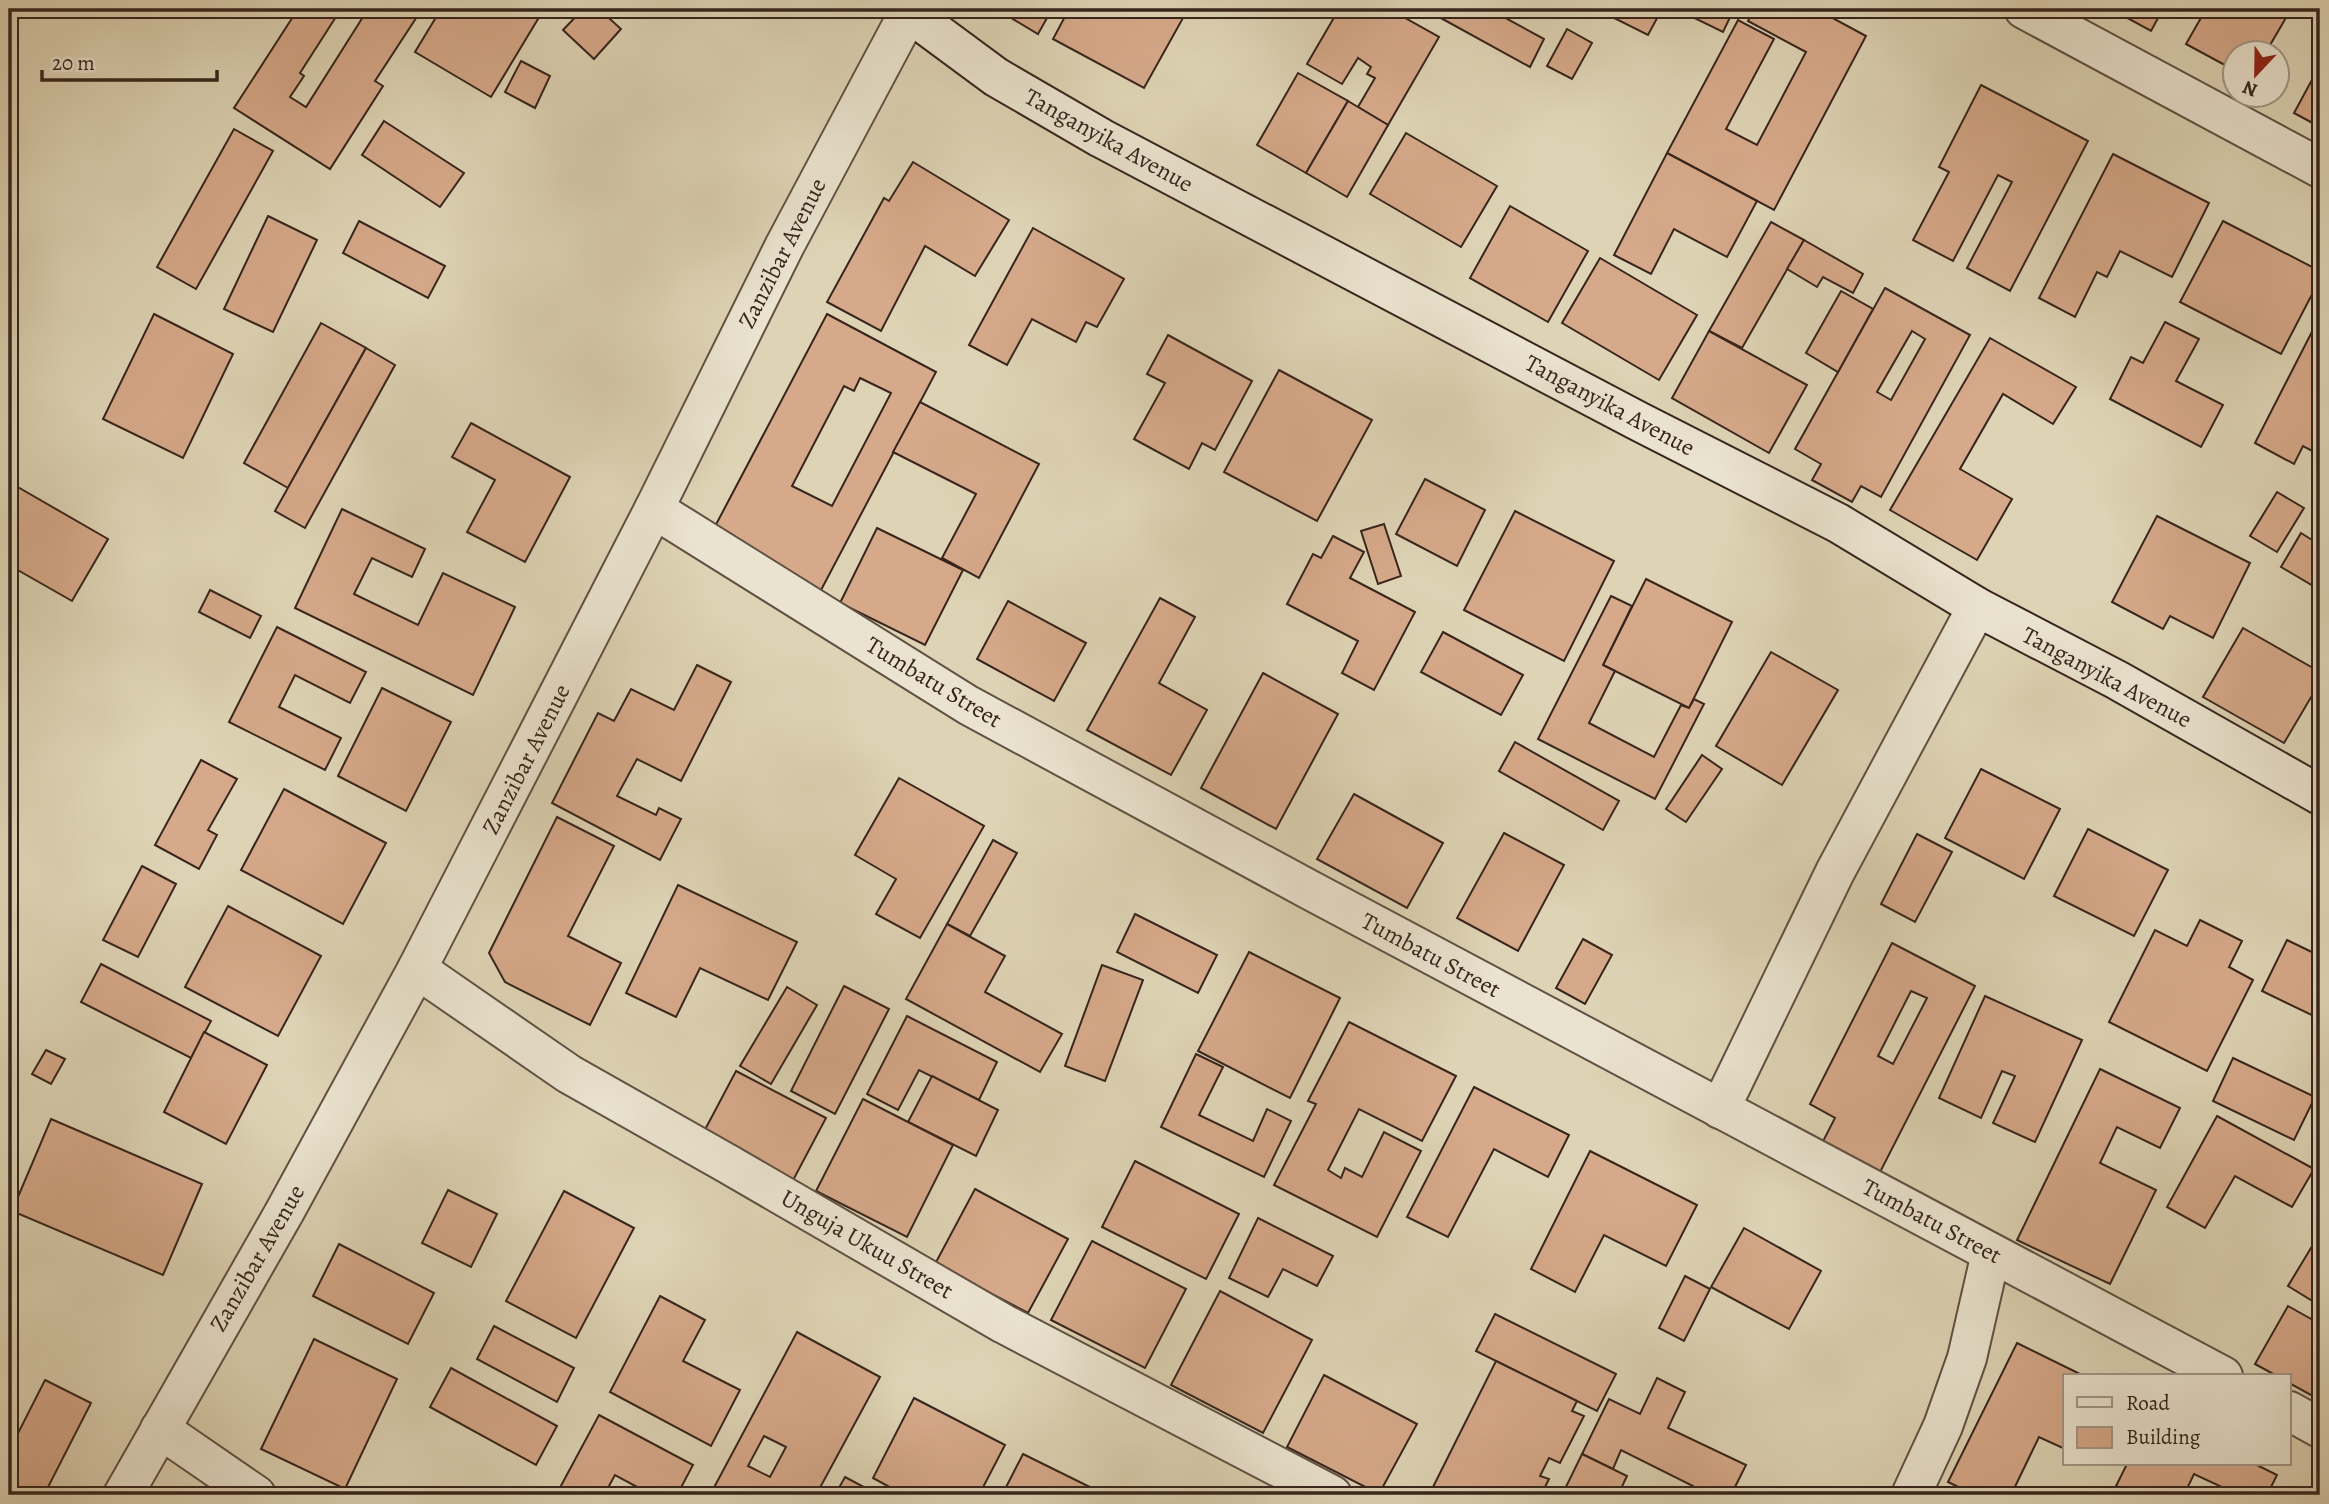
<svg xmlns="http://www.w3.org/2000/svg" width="2329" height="1504" viewBox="0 0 2329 1504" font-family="Alegreya,serif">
<rect width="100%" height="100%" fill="#ded4b5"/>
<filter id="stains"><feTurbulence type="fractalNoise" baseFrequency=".00286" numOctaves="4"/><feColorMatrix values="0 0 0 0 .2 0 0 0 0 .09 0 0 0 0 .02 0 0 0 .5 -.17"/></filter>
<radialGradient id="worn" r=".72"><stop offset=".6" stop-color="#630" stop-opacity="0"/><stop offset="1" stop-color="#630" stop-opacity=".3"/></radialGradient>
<g fill="#d6a98a" stroke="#37251d" stroke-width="2" fill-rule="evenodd">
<polygon points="298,9 341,9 300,73 304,76 290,97 306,107 368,9 422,9 375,81 383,86 330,169 234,108"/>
<polygon points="441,9 544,9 491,97 415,52"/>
<polygon points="583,9 599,9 621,29 594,59 563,30"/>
<polygon points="996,9 1052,9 1038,34"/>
<polygon points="1069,9 1166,9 1183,18 1144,88 1053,39"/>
<polygon points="1339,9 1389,9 1439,37 1388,125 1358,107 1375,78 1367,74 1371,67 1358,58 1342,84 1307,64"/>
<polygon points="1443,9 1489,9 1544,39 1530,67 1439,17"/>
<polygon points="1608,9 1662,9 1648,35 1606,14"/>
<polygon points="1676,9 1734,9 1723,32"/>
<polygon points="1754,9 1816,9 1866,36 1774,210 1667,153 1738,20 1774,39 1726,129 1757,145 1806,52 1748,21"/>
<polygon points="2111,9 2163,9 2151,31"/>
<polygon points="2206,9 2291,9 2266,52 2234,52 2234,70 2186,44"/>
<polygon points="1567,29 1592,43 1572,79 1547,66"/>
<polygon points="521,61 550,76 535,108 505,92"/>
<polygon points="2320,65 2320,127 2294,113"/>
<polygon points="1298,73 1348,101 1306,173 1257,145"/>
<polygon points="1981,85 2088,141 2010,291 1967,268 2012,182 1998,175 1953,261 1913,240 1949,172 1939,167"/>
<polygon points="1348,101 1388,125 1347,197 1306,173"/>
<polygon points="384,121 464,173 440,207 362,155"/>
<polygon points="234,129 273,151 196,289 157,267"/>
<polygon points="1406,133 1497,186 1461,247 1370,194"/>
<polygon points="1667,153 1757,201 1727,257 1674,229 1651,274 1614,255"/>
<polygon points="2113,154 2209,203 2172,277 2120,251 2107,277 2097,272 2075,317 2039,298"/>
<polygon points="913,162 1009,220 975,276 925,246 881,331 827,302 884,198 889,201"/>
<polygon points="1510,206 1588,251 1548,322 1470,278"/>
<polygon points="268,216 317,240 273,332 224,309"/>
<polygon points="359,221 445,266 428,298 343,253"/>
<polygon points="2223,221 2320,271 2320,279 2281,354 2180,302"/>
<polygon points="1771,222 1804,240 1742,348 1709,331"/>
<polygon points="1033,228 1124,279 1097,327 1086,322 1076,342 1032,319 1007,365 969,345"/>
<polygon points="1804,240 1863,274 1853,293 1823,277 1817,287 1787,269"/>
<polygon points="1600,258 1697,315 1659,380 1562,323"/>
<path d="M1885,288L1970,335L1881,497L1861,486L1852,502L1812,480L1821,464L1795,449ZM1912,331L1925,339L1891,400L1877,392Z"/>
<polygon points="1841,291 1873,309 1838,372 1806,353"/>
<polygon points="154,314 233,354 183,458 103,419"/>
<path d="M827,314L936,372L820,592L711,534ZM860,378L891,393L832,506L792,486L844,386L854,391Z"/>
<polygon points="2320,316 2320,408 2316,415 2320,418 2320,455 2303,446 2294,464 2255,443"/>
<polygon points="2165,322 2199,339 2176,381 2223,405 2201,447 2110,399 2131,357 2143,363"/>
<polygon points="321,323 366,348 288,488 244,463"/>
<polygon points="1709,331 1807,385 1769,453 1672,398"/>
<polygon points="1168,335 1252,381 1215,450 1202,443 1189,469 1134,439 1165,383 1147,374"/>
<polygon points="1990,338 2076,387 2053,424 2003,394 1960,469 2012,499 1977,560 1890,510"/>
<polygon points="366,348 395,365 305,528 275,511"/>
<polygon points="1279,370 1372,420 1317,521 1224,472"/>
<polygon points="920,402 1039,464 979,578 942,558 976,494 893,452"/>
<polygon points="471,423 570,477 525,562 467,532 495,480 452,457"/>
<polygon points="1425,479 1485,510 1457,566 1396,534"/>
<polygon points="9,482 108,539 72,601 9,565"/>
<polygon points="2277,492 2304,508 2277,552 2250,536"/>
<polygon points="342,509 425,549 412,577 372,558 354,594 418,625 443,573 515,607 473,695 295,608"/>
<polygon points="1515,511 1614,561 1564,661 1464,610"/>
<polygon points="2157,516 2250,563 2213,638 2170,616 2163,629 2112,602"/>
<polygon points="1384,524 1401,576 1378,584 1361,531"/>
<polygon points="877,528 963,570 925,645 840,603"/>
<polygon points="2301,533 2320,545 2320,590 2281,567"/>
<polygon points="1333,536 1364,552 1350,578 1415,612 1374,690 1342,673 1358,641 1287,604 1313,554 1321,558"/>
<polygon points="1646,579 1732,622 1689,708 1603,665"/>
<polygon points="210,590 261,616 250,638 199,612"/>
<polygon points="1611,596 1632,606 1603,665 1615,671 1589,723 1654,757 1681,705 1689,708 1694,699 1704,704 1655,799 1538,739"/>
<polygon points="1160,598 1195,617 1159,683 1207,710 1171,775 1087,730"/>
<polygon points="1008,601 1086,643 1054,701 977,659"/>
<polygon points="277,627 366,672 350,703 295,675 279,707 341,738 325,770 229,722"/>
<polygon points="2243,628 2320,672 2320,682 2284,743 2203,697"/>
<polygon points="1443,632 1523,675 1501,715 1421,672"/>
<polygon points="1771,652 1838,690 1782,785 1716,746"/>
<polygon points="697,665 731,682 681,781 637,759 617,796 656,815 659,808 681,819 660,860 552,803 598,713 614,721 631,689 674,710"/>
<polygon points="1263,673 1338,714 1276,829 1201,788"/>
<polygon points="382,688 451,722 406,811 338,776"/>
<polygon points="1515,742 1619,801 1603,830 1499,771"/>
<polygon points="1702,755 1722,769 1686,822 1666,809"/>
<polygon points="201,760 237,779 208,830 217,835 199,869 155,845"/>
<polygon points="1981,769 2060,809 2024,879 1945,838"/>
<polygon points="899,778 984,826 920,938 876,914 896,879 855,855"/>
<polygon points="284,789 386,843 343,924 241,870"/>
<polygon points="1354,794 1443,843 1407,908 1317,859"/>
<polygon points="557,817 614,846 568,936 621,963 590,1025 505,982 489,953"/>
<polygon points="2088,829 2168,870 2134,936 2054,896"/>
<polygon points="1504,833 1564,865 1518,951 1457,918"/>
<polygon points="1917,834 1952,852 1915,922 1881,904"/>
<polygon points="993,840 1017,853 970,936 947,924"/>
<polygon points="142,866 176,884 138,957 103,940"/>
<polygon points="678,885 797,942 768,1000 700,968 676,1017 626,993"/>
<polygon points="228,906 321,956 278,1036 185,987"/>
<polygon points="1135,914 1217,955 1198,993 1117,952"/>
<polygon points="2200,920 2242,941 2229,967 2253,980 2207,1071 2109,1022 2155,930 2187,946"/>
<polygon points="947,924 1005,956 985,992 1062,1034 1040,1072 906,999"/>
<polygon points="1583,939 1612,955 1585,1004 1556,988"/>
<polygon points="2287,940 2320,956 2320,1019 2262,991"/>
<path d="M1892,943L1975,986L1874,1184L1816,1155L1835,1118L1810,1104ZM1911,991L1927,998L1893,1064L1878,1056Z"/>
<polygon points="1249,952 1340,998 1290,1098 1198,1051"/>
<polygon points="101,964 211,1021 191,1058 81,1002"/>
<polygon points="1102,965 1143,980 1105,1081 1065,1066"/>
<polygon points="844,986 889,1009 835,1114 791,1091"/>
<polygon points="787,987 817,1005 771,1084 740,1066"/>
<polygon points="1985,996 2082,1040 2035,1142 1993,1123 2015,1076 2002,1071 1981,1118 1939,1098"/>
<polygon points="907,1016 997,1062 979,1100 919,1070 898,1110 867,1094"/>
<polygon points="1349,1022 1456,1076 1422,1141 1359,1109 1328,1170 1341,1178 1345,1168 1362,1177 1384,1132 1421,1151 1377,1237 1274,1185 1316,1104 1308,1101"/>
<polygon points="204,1032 267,1065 226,1144 164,1112"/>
<polygon points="46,1050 65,1059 51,1084 32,1074"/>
<polygon points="1196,1054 1223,1067 1199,1115 1253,1141 1267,1109 1291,1121 1264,1177 1161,1127"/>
<polygon points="2233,1058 2315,1097 2294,1140 2213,1101"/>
<polygon points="2100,1069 2180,1108 2160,1148 2117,1127 2100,1163 2156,1190 2110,1284 2017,1240"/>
<polygon points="736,1071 826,1118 790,1186 700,1139"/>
<polygon points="932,1076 998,1110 976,1156 908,1122"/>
<polygon points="1474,1087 1569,1135 1548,1177 1494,1149 1448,1237 1407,1217"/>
<polygon points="863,1099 953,1145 907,1237 816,1191"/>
<polygon points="2217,1116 2314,1169 2292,1207 2235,1176 2205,1228 2167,1207"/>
<polygon points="51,1119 202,1184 163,1275 12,1211"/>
<polygon points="1590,1151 1697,1205 1666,1266 1604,1235 1575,1292 1531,1269"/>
<polygon points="1135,1161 1239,1214 1206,1279 1102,1227"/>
<polygon points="975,1189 1068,1239 1028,1313 935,1264"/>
<polygon points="448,1190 497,1214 471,1267 422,1243"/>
<polygon points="564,1191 634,1228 576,1338 506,1301"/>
<polygon points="1258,1218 1333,1256 1317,1286 1283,1269 1268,1297 1229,1278"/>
<polygon points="1744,1228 1821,1271 1789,1329 1711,1287"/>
<polygon points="2320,1233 2320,1302 2319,1305 2288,1286"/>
<polygon points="1092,1241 1186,1289 1145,1368 1051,1320"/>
<polygon points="339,1244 434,1293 408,1344 313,1296"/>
<polygon points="1685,1276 1710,1289 1684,1341 1659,1328"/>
<polygon points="1220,1291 1312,1340 1263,1433 1171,1385"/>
<polygon points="660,1296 705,1320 683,1361 740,1390 711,1446 610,1392"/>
<polygon points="2288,1306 2320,1324 2320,1400 2289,1383 2289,1376 2277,1376 2255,1364"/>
<polygon points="1495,1314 1616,1374 1597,1411 1476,1351"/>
<polygon points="494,1326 574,1368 557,1402 477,1359"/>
<path d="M797,1332L880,1377L816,1495H710ZM764,1436L786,1447L770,1477L748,1466Z"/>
<polygon points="314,1339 397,1379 345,1489 261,1449"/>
<polygon points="2017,1343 2084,1376 2065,1376 2065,1449 2039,1437 2011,1495 1975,1495 1948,1482"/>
<polygon points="1496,1361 1577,1401 1572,1411 1584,1416 1560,1463 1549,1458 1540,1476 1549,1479 1541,1495 1429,1495"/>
<polygon points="451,1368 557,1426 536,1465 430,1407"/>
<polygon points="1324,1375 1417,1424 1379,1494 1287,1447"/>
<polygon points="1657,1378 1685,1392 1668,1428 1746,1465 1731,1495 1689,1495 1693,1486 1621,1450 1613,1469 1582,1454 1609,1399 1640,1414"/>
<polygon points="45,1380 91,1403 44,1495 9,1495 9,1451"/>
<polygon points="914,1398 1005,1445 979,1495 904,1495 873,1478"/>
<polygon points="599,1415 693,1465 677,1495 652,1495 615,1475 604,1495 556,1495"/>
<polygon points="1023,1454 1106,1495 1002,1495"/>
<polygon points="1582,1454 1627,1476 1618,1495 1562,1495"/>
<polygon points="2127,1464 2255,1464 2277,1475 2267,1495 2239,1495 2194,1474 2184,1495 2136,1495 2116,1486"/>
<polygon points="845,1477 877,1494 876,1495 835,1495"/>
</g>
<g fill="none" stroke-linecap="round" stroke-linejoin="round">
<g stroke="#615143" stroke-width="42">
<g id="street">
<polyline points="2024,9 2320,168"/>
<polyline points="654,509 968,705 1308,889 2223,1376"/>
<polyline points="417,969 569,1074 728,1164 1004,1324 1332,1495"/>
<polyline points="1720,1109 1835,872 1977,607"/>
<polyline points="2289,1411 2320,1428"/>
<polyline points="160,1429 256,1495"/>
<polyline points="123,1495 285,1211 417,969 654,509 785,245 909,12"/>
<polyline points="1911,1495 1943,1426 1967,1358 1991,1253"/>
</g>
</g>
<g stroke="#37251d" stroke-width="42">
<polyline id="secondary" points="904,9 996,77 1101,138 1638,421 1838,523 1977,607 2117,680 2320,795"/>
</g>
<use href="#street" stroke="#eae3cf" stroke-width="38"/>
<use href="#secondary" stroke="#eae3cf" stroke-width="38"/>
</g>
<g text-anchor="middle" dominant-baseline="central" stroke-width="5" stroke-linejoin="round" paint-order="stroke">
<g font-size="24" fill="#37251d" stroke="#eae3cf">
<text transform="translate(1109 140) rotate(29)">Tanganyika Avenue</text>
<text transform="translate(782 253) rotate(-63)">Zanzibar Avenue</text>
<text transform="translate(1610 405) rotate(28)">Tanganyika Avenue</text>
<text transform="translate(2107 677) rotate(28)">Tanganyika Avenue</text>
<text transform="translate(934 682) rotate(31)">Tumbatu Street</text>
<text transform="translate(526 759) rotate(-63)">Zanzibar Avenue</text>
<text transform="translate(1431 955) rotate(28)">Tumbatu Street</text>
<text transform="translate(1932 1221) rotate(28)">Tumbatu Street</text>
<text transform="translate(867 1244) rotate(30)">Unguja Ukuu Street</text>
<text transform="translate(257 1258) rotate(-60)">Zanzibar Avenue</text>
</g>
</g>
<rect width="2329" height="1504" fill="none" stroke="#ded4b5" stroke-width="35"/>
<rect x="10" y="10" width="2308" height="1483" fill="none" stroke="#37251d" stroke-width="3.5"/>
<rect x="18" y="18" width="2294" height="1469" fill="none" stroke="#37251d" stroke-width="2"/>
<rect x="2063" y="1374" width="228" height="91" fill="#eae3cf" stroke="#a29788" stroke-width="2"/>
<rect x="2077" y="1397" width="35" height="10" fill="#eae3cf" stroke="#a29788" stroke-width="2"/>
<text x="2126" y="1410" font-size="21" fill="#37251d">Road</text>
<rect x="2077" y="1427" width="35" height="21" fill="#d6a98a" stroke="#a29788" stroke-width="2"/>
<text x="2126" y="1444" font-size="21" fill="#37251d">Building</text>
<g transform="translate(2256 74) rotate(202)"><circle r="33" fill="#eae3cf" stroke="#a29788" stroke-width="2"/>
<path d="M0-5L12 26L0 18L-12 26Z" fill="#8f2418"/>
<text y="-10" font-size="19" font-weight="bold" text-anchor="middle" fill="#37251d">N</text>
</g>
<path d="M42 70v10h175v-10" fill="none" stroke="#37251d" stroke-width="3.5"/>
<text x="52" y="70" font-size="21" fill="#37251d" stroke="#eae3cf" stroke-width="5" paint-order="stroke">20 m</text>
<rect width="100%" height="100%" filter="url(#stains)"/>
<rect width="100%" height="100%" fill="url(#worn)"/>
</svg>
